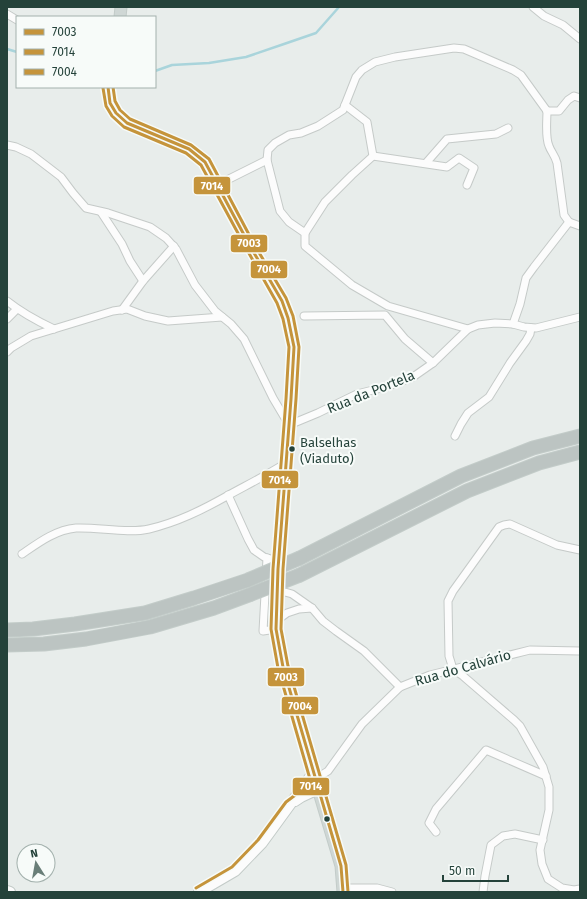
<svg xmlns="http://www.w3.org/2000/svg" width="587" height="899" viewBox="0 0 587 899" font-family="'Fira Sans',sans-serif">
<rect width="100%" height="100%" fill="#e8edeb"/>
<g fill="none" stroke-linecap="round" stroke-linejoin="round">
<g stroke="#a9d4db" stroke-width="2.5">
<polyline points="7,49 17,52"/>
<polyline points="155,71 172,65 209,63 246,57 284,44 316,33 339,7"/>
</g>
<g stroke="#c5cac8" stroke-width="9">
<g id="street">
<polyline points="533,7 544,16 563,25 580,39"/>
<polyline points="7,14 17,20"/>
<polyline points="345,105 367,122 373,156"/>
<polyline points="547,111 559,111 568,100 574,96 580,98"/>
<polyline points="7,145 16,147 31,154 61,177 73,193 86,208 108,213 150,227 166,238 176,249 195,285 215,311 231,324 244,339 273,398 289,425 318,413 357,394 389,386 413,377 433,363 468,329 478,325 495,323 513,324 524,327 536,328 580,317"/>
<polyline points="267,160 268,150 275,143 289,135 301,133 318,126 343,110 356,77 362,70 375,62 395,57 454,48 464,49 513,70 521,75 547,111"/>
<polyline points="426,163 447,139 496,134 508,128"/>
<polyline points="217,185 267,160 280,211 289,222 305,233 305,246 352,285 388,306 468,329"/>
<polyline points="101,212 122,244 130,261 143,281"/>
<polyline points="569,222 580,226"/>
<polyline points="305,233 325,202 352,175 373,156 447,167 459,158 474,168 467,185"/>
<path d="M7,301C22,313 37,321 54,329"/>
<polyline points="122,310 143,281 174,246"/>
<polyline points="304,316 385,315 405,339 433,363"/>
<polyline points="7,319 17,309"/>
<path d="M513,324L520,304L526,278L534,267L569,222L564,215L557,163C555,155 551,152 549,146C545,137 547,121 547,111"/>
<polyline points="7,352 11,348 31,336 113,311 127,309 145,316 168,321 222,317"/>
<polyline points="455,436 461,424 468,413 489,397 510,363 526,341 530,334 531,328"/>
<polyline points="228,495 248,539 254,550 264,557 278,561"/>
<path d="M22,554C38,543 55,530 76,528C99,527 127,534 149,529C178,522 202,510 227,496C247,485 267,475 286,463"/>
<polyline points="267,558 263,631 276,629"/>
<polyline points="277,595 285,592 292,594 312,608 323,621 336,631 364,651 400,687"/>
<polyline points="276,621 287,613 299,609 312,608"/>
<polyline points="453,669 463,676 514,720 520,726 543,767 549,787 549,810 540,850 542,864 548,879 562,888 574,890 580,889"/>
<polyline points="453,669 449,656 448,601 453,591 499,527 504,525 510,524 557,545 580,550"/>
<polyline points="315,779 328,771 362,724 400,687 430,675 530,650 580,651"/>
<polyline points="436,832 429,823 436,809 486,750 546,776"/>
<polyline points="343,888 377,888 392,892"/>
<polyline points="483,892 485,876 491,845 503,836 515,834 543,840"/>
</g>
</g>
<g stroke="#c3cbc8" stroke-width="12">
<g id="secondary">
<polyline points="295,801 301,797 318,789"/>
<polyline points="7,891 10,892"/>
<polyline points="199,892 235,871 262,843 313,773"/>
</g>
</g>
<g stroke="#c3ccc9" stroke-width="13">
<g id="primary">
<polyline points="120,17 121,7"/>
<polyline points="108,87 110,103 116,113 127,123 189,149 205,162 250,246 282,301 288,318 294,347 291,399 288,431 278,569 276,609 276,629 283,667 315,779 341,866 343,892"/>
</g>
</g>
<g stroke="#c3ccc9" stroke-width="15">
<g id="highway">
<polyline points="300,558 461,476 533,448 580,436"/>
<polyline points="300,575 467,491 539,463 580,452"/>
<polyline points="7,630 33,629 75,624 145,613 194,598 248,580"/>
<polyline points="7,645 44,644 86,639 150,627 214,608 249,595"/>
</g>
</g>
<use href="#street" stroke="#fcfcfc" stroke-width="7"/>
<use href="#secondary" stroke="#fcfcfc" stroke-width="10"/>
<use href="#primary" stroke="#cfd7d5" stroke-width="11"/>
<use href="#highway" stroke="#bcc4c2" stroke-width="13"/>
<g stroke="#c3ccc9" stroke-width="15" stroke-linecap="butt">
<g id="highway-bridge">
<polyline points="248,580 300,558"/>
<polyline points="249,595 300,575"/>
</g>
</g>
<use href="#highway-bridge" stroke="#bcc4c2" stroke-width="13"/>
<g stroke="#f7fbf9" stroke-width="6">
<polyline id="bus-1" points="108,87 110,103 116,113 127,123 189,149 205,162 250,246 282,301 288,318 294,347 291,399 278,569 276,629 283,667 341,866 343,892"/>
</g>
<g stroke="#f7fbf9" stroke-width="6">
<polyline id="bus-2" points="103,88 106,106 112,116 124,127 186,153 201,165 246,248 277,303 283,319 289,347 286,399 273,569 271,629 278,668 312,786 298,793 286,802 258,840 232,867 196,888"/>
</g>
<g stroke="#f7fbf9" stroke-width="6">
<polyline id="bus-3" points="113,87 115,101 120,110 130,119 191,145 209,159 254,244 286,298 293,316 299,347 296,399 283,569 281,629 288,666 346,865 348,892"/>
</g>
<use href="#bus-1" stroke="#c5943b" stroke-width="3"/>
<use href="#bus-2" stroke="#c5943b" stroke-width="3"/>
<use href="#bus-3" stroke="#c5943b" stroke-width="3"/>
</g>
<g fill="#24423a" stroke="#f7fbf9" stroke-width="1.5">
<circle cx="292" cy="449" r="3.5"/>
<circle cx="327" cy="819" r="3.5"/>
</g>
<g text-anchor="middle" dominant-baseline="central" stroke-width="4" stroke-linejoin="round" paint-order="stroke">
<g font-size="13" fill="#24423a" stroke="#f7fbf9" text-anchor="start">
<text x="300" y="442">Balselhas<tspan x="300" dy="16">(Viaduto)</tspan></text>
</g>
<g font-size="14" fill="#24423a" stroke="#f7fbf9">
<text transform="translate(371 392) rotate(-22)">Rua da Portela</text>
<text transform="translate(463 668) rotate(-16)">Rua do Calvário</text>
</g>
</g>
<g stroke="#f7fbf9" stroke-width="1.5">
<rect x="193" y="176" width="38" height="19" rx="4" fill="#c5943b"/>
<rect x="230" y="234" width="38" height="19" rx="4" fill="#c5943b"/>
<rect x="250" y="260" width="38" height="19" rx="4" fill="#c5943b"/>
<rect x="261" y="470" width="38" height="19" rx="4" fill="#c5943b"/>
<rect x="267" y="667" width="38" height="20" rx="4" fill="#c5943b"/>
<rect x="281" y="696" width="38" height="19" rx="4" fill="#c5943b"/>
<rect x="292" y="777" width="38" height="19" rx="4" fill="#c5943b"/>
</g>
<g font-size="11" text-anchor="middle" font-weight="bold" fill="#fff">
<text x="212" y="190">7014</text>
<text x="249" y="247">7003</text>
<text x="269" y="273">7004</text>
<text x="280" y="484">7014</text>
<text x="286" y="681">7003</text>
<text x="300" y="710">7004</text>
<text x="311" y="790">7014</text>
</g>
<rect width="587" height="899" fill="none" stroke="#24423a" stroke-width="16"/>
<rect x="16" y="16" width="140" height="72" fill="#f7fbf9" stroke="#a3b1ad"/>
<rect x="24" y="29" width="20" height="6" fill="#c5943b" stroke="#a3b1ad"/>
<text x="52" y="36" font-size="12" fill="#24423a">7003</text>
<rect x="24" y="49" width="20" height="6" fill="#c5943b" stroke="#a3b1ad"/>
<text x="52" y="56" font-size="12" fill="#24423a">7014</text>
<rect x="24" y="69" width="20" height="6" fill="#c5943b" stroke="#a3b1ad"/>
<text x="52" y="76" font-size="12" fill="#24423a">7004</text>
<g transform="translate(36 863) rotate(349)"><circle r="19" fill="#f7fbf9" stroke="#a3b1ad"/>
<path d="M0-3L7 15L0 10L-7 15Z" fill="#697e78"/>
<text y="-6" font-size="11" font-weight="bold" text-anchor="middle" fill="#24423a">N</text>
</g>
<path d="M443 875v6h65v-6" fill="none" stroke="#24423a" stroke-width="2"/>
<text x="449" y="875" font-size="12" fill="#24423a" stroke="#f7fbf9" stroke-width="3" paint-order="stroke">50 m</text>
</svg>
